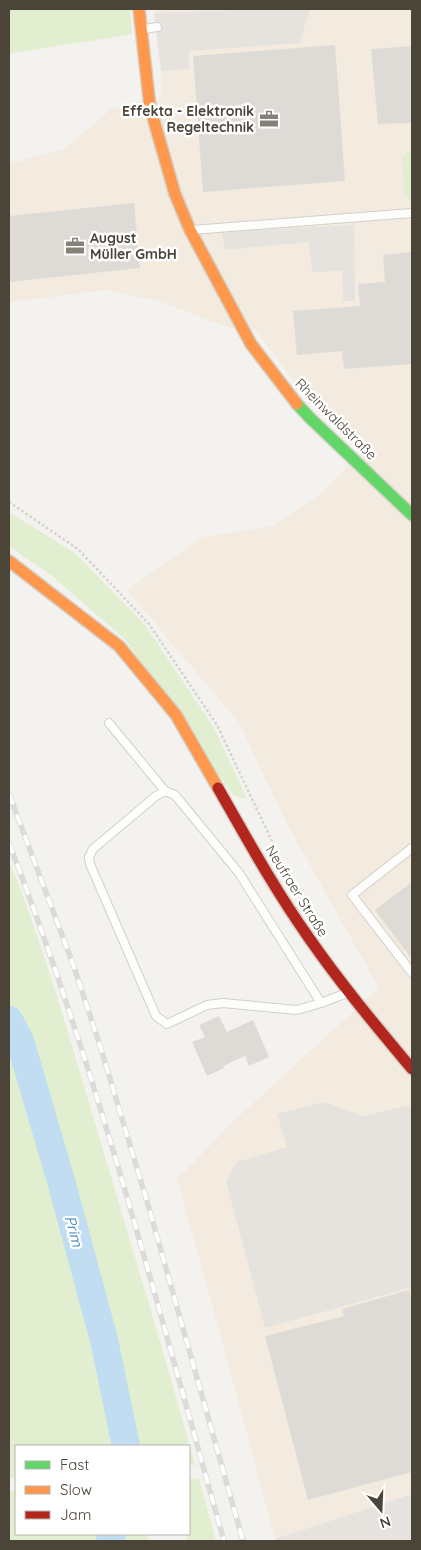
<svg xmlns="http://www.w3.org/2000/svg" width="421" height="1550" viewBox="0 0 421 1550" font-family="Quicksand,sans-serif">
<rect width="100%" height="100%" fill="#f4f2ee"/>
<polygon fill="#f3ebdf" points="159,9 412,9 412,1494 275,1539 228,1363 177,1179 238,1117 379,988 287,824 239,723 127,590 202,537 272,526 317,497 363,451 311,404 255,329 230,328 158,301 107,290 9,302 9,164 64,149 110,110 141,101 161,99 161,71 154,13"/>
<polygon fill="#e6e2de" points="412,1494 412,1541 276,1541 275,1539"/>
<g fill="#e1eecf">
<polygon points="9,9 130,9 132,34 9,54"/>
<polygon points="412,150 412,201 405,196 402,158 408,151"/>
<polygon points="9,512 75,553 145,625 214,728 247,799 234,796 125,639 52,576 9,546"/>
<path d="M9,860C49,960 77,1064 108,1167C137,1266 168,1365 195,1465H189V1446H16V1478H9Z"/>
<polygon points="189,1478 199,1479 216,1541 188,1541 186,1534 189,1534"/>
<polygon points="9,1491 16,1491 16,1534 147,1534 148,1541 9,1541"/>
</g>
<g fill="#e6e3df">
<polygon points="261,9 310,9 299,43 189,51 189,69 161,71 154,13"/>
<polygon points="354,225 355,301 343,301 342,271 312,272 309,242 225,250 222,232"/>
<polygon points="324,1102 364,1116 411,1105 412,1107 412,1287 265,1328 226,1181 237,1162 287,1147 277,1114"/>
</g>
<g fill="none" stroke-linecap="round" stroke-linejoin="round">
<g stroke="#c0ddf1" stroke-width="28">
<polyline points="9,1020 20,1041 61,1181 104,1340 126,1446"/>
<polyline points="110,1541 112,1534"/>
</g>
</g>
<g fill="#dedbd6">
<polygon points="335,45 345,181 203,192 193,56"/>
<polygon points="412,46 412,123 378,124 371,49"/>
<polygon points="134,203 140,268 9,282 9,216"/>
<polygon points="412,252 412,364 344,369 342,351 297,355 293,311 360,306 358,284 385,282 383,255"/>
<polygon points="412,882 412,959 375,910"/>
<polygon points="219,1016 227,1032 253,1020 269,1057 249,1066 245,1056 223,1066 224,1068 207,1076 192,1042 205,1037 199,1025"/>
<polygon points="409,1290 410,1295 412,1295 412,1472 308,1500 265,1336 344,1316 342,1309"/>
</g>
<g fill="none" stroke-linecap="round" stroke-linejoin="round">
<g stroke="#d2d0cb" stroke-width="10">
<g id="lane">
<polyline points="144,29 157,27"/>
<polyline points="192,230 412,213"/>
<polyline points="109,723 165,791"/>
<polyline points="412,848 352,895 412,973"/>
<polyline points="321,1003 297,1010 223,1003 207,1005 167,1024 156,1016 90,864 89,857 93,849 156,796 165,791 175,795 239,873 321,1003 347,993"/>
</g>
</g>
<g stroke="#d3cfc5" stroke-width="14">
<polyline id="fast" points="297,404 310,418 412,515"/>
</g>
<g stroke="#d3cfc5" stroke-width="14">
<g id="slow">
<polyline points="139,9 150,107 175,194 190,230 251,344 297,404"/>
<polyline points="9,561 119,646 176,715 218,788"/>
</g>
</g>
<g stroke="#d3cfc5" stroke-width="14">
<path id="jam" d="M218,788C247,839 275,890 309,938C341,984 376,1026 412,1069"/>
</g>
<polyline stroke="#d3d2cc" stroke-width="2.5" stroke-dasharray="2.5 2.5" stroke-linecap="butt" points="9,502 78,549 149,624 217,725 272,841"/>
<use href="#lane" stroke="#fdfdfc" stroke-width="8"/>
<use href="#fast" stroke="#63d668" stroke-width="11"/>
<use href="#slow" stroke="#ff974d" stroke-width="11"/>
<use href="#jam" stroke="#b3261e" stroke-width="11"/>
<g stroke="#dbdbda" stroke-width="5.5">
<g id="rail">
<polyline points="9,794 74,967 101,1049 149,1208 243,1541"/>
<path d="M9,843C97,1070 158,1307 224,1541"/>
</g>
</g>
<use href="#rail" stroke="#fff" stroke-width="4" stroke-dasharray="11" stroke-linecap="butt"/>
</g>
<defs>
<g id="office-bare" transform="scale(1.5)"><path d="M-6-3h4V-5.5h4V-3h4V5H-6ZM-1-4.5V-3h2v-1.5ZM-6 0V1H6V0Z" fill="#868178" stroke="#fff" stroke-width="2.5" paint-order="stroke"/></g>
</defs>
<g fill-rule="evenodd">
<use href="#office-bare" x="269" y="119"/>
<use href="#office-bare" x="75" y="246"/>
</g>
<g text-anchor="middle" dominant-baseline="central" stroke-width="5" stroke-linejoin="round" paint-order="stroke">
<g font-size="14" font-weight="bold" fill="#4b4439" stroke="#fff" text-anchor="end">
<text x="254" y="111">Effekta - Elektronik<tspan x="254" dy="16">Regeltechnik</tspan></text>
<text x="90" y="238" text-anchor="start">August<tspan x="90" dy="16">Müller GmbH</tspan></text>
</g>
<g font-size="14" fill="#4b4439" stroke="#fff">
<text transform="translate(336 419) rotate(45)">Rheinwaldstraße</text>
<text transform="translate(297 891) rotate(58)">Neufraer Straße</text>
</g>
<g font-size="15" font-style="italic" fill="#2e7ab2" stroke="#fff">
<text transform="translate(74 1231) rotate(75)">Prim</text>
</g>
</g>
<rect width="421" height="1550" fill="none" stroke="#4b4439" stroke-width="20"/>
<rect x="15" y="1445" width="175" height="90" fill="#ffffff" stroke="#b7b4b0"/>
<rect x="25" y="1461" width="25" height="8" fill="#63d668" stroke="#b7b4b0"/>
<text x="60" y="1470" font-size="15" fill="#4b4439">Fast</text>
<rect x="25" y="1486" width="25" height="8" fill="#ff974d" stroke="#b7b4b0"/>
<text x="60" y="1495" font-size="15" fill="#4b4439">Slow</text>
<rect x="25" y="1511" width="25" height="8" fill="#b3261e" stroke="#b7b4b0"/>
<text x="60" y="1520" font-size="15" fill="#4b4439">Jam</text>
<g transform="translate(381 1510) rotate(161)" stroke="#ffffff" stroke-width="4" paint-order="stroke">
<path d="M0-4L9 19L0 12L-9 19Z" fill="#4b4439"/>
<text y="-8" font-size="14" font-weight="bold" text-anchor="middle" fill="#4b4439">N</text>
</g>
</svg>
